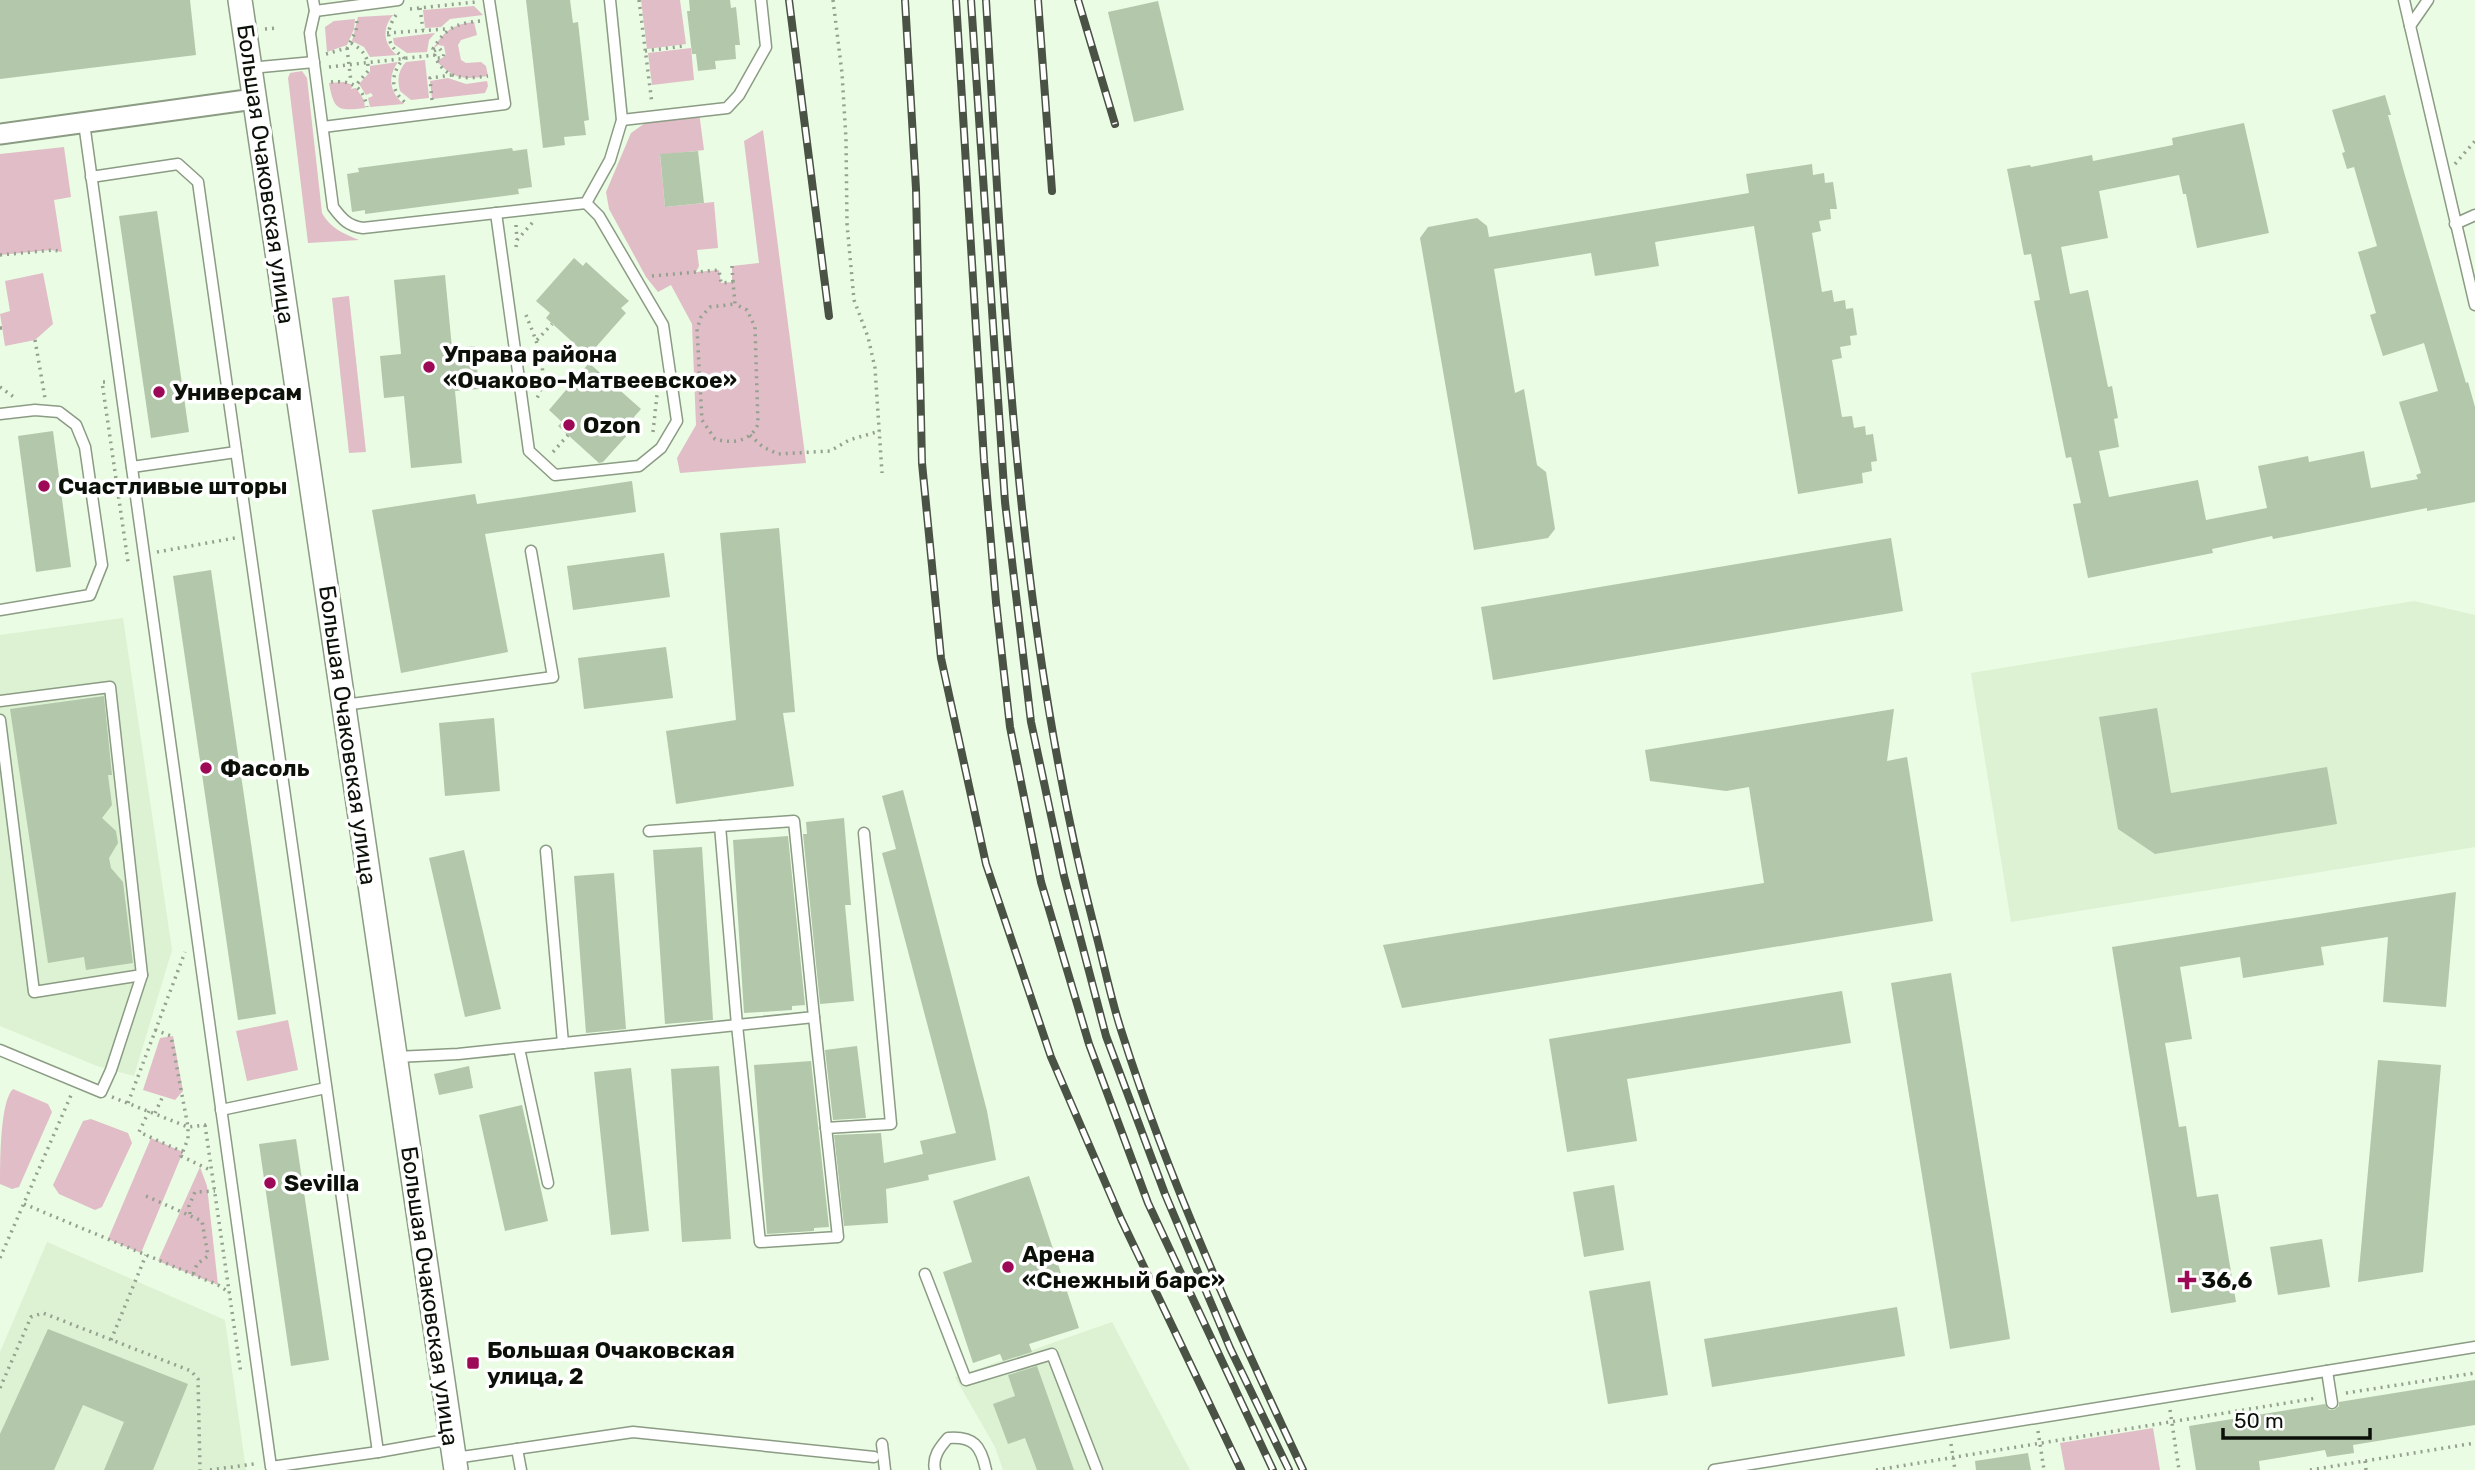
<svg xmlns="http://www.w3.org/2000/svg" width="2475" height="1470" viewBox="0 0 2475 1470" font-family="Rubik,sans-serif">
<rect width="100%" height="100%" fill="#eafce3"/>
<g fill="#dcf2d2">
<polygon points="2414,601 2475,615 2475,847 2011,922 1971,673"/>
<polygon points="123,618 172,950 134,1076 97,1066 0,1026 0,635"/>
<polygon points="47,1242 225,1320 246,1470 0,1470 0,1352"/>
<polygon points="1112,1322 1190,1470 1003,1470 995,1447 955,1377"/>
</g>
<g fill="#e0bdc7">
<polygon points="641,0 680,0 686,44 647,49"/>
<polygon points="474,6 483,15 450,19 441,27 425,28 423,10"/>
<path d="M393,15C382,28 383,44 397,55L370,57L364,47L352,41L358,17Z"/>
<polygon points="355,19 354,29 347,45 327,52 325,27 334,21"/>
<path d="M474,22L477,35L461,40L458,45L461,60L466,63L481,62L486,66L488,76C462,80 455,79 436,61L446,56L444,46L438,45L433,49C444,31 453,24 474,22Z"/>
<polygon points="435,33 429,40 427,52 407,53 394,44 393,38"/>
<polygon points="691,48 694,80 652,85 648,53"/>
<path d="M425,60L429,98L411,100L400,91C397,79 398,71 406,62Z"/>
<path d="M398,62C387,77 390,93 404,104L370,107L368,98L373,96L371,93L366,95L359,84L370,72V66Z"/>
<path d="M302,71L307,78L322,213C330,228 344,234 359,240L308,243L288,78L290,73Z"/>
<polygon points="448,78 466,84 487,81 488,86 485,93 432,99 430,81"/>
<path d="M344,82L353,85L351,89L356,88L364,100L365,108C338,111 334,111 329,83Z"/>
<polygon points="699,112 704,150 660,155 665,207 714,202 718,248 697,250 699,266 696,272 719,270 721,283 732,282 732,266 759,263 744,141 763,130 806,463 680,473 677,458 696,425 692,324 671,285 658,292 646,277 609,209 606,192 631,133 648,121"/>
<polygon points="64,147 71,197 54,200 62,252 51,250 0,255 0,154"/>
<polygon points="43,273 53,324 35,340 5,346 0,314 10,311 5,281"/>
<polygon points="349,296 366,452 349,453 332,298"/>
<polygon points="288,1020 298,1070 247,1081 236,1031"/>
<polygon points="173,1036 183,1091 175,1100 143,1090 160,1038"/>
<path d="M13,1089L48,1104L52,1112L19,1187L12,1189L0,1184C0,1162 0,1101 13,1089Z"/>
<polygon points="91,1119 128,1133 132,1143 102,1207 95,1210 59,1194 53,1185 83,1121"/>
<polygon points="151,1138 183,1152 141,1253 108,1239"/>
<polygon points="200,1167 207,1186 218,1285 158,1261"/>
<polygon points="2153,1428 2160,1470 2065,1470 2060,1443"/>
</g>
<g fill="#b3c7ab">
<polygon points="0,0 190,0 196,55 0,79"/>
<polygon points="526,0 570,0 573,23 578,22 589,120 584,121 586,135 564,137 565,145 543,148"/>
<polygon points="689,0 730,0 731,8 736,7 740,45 735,45 736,59 715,61 716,69 698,71 696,54 692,54 687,11 690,11"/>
<polygon points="1158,1 1184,110 1134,122 1108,12"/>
<polygon points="2385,95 2391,115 2388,115 2404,172 2466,383 2468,382 2475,407 2475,502 2427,511 2427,508 2273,539 2272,536 2212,549 2213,553 2088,578 2073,504 2081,503 2071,457 2066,458 2034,301 2040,300 2031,254 2024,255 2007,169 2030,165 2031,167 2092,155 2093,161 2173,145 2172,138 2244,123 2269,233 2197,248 2186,194 2183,194 2179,175 2099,191 2108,238 2061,247 2070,294 2088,290 2108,387 2112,386 2118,418 2114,419 2119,447 2099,451 2109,497 2198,480 2206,520 2267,508 2258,466 2308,456 2309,462 2364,451 2371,488 2418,479 2416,475 2421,473 2399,402 2438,391 2424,343 2383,356 2370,315 2376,313 2358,252 2377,246 2354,167 2347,169 2342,153 2345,152 2332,110"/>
<polygon points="512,148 513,151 527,149 532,187 518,189 519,194 365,214 365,210 352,212 347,174 359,172 358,168"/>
<polygon points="698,151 704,203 665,207 660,154"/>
<polygon points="1812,164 1813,175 1824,173 1825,183 1833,182 1837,209 1830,209 1831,219 1819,221 1821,231 1812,233 1822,292 1832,290 1834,302 1845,300 1846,309 1853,308 1857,335 1850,336 1851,345 1840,347 1842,358 1832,360 1842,417 1852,416 1854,428 1865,426 1866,435 1873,434 1877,461 1871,462 1872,471 1862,473 1863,483 1798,494 1754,226 1655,242 1659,266 1595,276 1591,253 1494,269 1515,393 1524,389 1537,465 1546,472 1555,529 1548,538 1474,550 1420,238 1428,227 1477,218 1487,226 1489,237 1749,193 1746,174"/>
<polygon points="157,211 189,432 151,438 119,216"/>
<polygon points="574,258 583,266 586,262 629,301 621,308 626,313 588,356 546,318 550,313 536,301"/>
<polygon points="445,275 452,348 475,346 479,389 455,391 462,463 411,468 404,396 384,398 380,356 401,354 394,280"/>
<polygon points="589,363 641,409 634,417 639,422 603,462 599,463 558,426 562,422 549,410"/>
<polygon points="53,431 71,567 36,572 18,436"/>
<polygon points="632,481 636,512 485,534 508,652 401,673 372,510 475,494 477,504"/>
<polygon points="779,528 795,712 783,713 794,786 676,804 666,731 736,720 720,533"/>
<polygon points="1891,538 1903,611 1493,680 1481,607"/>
<polygon points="664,553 670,597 573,610 567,566"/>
<polygon points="211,570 276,1014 238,1020 173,576"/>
<polygon points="666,647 673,698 584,709 578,658"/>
<polygon points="104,696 112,775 108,775 112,805 102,818 116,831 118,843 109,858 111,868 123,882 133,963 86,970 84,957 48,963 10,709"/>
<polygon points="2157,708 2171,793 2327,767 2337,824 2155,854 2118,829 2099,717"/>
<polygon points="1894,709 1887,761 1907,757 1933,921 1402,1008 1383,945 1764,883 1749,787 1726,791 1650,781 1645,750"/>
<polygon points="494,718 500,791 445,796 439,723"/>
<polygon points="903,790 987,1111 996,1160 928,1175 929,1180 886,1189 888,1223 844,1226 834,1135 881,1133 884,1163 923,1154 920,1141 956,1133 882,853 896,849 882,796"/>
<polygon points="844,818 851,905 845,905 854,1001 820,1004 803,834 807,834 806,822"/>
<polygon points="788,836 805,1005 792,1006 792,1010 744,1013 733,840"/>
<polygon points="702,847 713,1020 665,1024 653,850"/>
<polygon points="464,850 501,1009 465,1017 429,858"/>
<polygon points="614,873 626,1029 586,1033 574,876"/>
<polygon points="2456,892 2446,1007 2383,1002 2388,937 2321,947 2324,965 2243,978 2240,957 2180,967 2192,1039 2165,1043 2179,1127 2186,1126 2197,1197 2218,1194 2236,1302 2171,1313 2112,947"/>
<polygon points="1951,973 2010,1339 1950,1349 1891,983"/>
<polygon points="1842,991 1851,1043 1627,1079 1637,1141 1567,1152 1549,1039"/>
<polygon points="857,1046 866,1118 833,1120 825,1050"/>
<polygon points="2378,1060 2441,1065 2423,1272 2358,1282"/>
<polygon points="811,1061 829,1227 814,1228 814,1231 767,1234 754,1065"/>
<polygon points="469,1066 473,1088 439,1095 434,1074"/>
<polygon points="719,1066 731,1239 682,1242 671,1069"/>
<polygon points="631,1068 649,1231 611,1235 594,1072"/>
<polygon points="522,1105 548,1221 505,1231 479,1115"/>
<polygon points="296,1139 329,1360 291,1366 259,1144"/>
<polygon points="1029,1176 1079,1328 1029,1344 1032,1352 1003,1361 1000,1354 973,1363 943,1272 972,1262 953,1201"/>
<polygon points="1614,1185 1624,1250 1584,1257 1573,1192"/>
<polygon points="2322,1239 2330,1287 2278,1295 2270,1247"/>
<polygon points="1650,1281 1668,1395 1608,1404 1589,1291"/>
<polygon points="1897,1307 1905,1356 1712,1387 1704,1339"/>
<polygon points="48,1329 188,1384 153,1470 104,1470 124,1422 83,1405 54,1470 0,1470 0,1434"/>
<polygon points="1037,1366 1074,1470 1037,1470 1025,1438 1008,1444 993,1404 1015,1396 1008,1375"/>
<polygon points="2475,1380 2475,1425 2353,1445 2354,1453 2327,1457 2325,1450 2259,1461 2260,1470 2196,1470 2189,1426 2325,1404 2329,1410 2334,1410 2339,1406 2339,1402"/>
<polygon points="2028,1453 2031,1470 1976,1470 1975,1461"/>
</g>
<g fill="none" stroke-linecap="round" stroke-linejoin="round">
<g stroke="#8b9b84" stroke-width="13">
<g id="service">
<path d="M313,0L315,11L310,33L333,207C342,219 348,226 363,228L586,203L610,160L622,120L610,0"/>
<polyline points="2404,0 2475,305"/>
<polyline points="315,11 398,0"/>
<polyline points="2410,26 2428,0"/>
<polyline points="250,68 314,62"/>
<polyline points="622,120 727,108 739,95 766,47 761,0"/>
<polyline points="84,123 271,1467 378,1452"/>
<polyline points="323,127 505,104 489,0"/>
<polyline points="91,177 178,164 198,182 378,1452 451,1439"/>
<polyline points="496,213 529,451 555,475 639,466 661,448 677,421 663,325 599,216 586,203"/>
<polyline points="2455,224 2475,215"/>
<polyline points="0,414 35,410 59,412 76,425 85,447 102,565 90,595 0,610"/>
<polyline points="132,467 236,452"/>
<polyline points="0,701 110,687 142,975 111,1070 101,1092 0,1050"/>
<polyline points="344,705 553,677 531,551"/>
<polyline points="0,720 34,992 142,975"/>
<polyline points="720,826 737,1025 760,1242 838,1237 814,1017"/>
<polyline points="546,851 563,1043"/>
<polyline points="519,1048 548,1183"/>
<polyline points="396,1057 458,1054 814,1017 794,821 649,831"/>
<polyline points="221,1110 326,1088"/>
<polyline points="826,1128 891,1124 864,833"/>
<polyline points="925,1274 966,1380 1052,1354 1097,1470"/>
<polyline points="2327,1371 2332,1403"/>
<polyline points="882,1444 885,1470"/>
<polyline points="517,1449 521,1470"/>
<polyline points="455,1458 633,1432 874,1457"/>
<path d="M935,1470C932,1457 940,1447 948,1438C974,1436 981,1446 986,1470"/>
<polyline points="1714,1470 2475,1347"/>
</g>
</g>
<g stroke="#8b9b84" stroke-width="23">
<polyline id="minor" points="0,134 254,99"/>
</g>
<g stroke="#8b9b84" stroke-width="26">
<polyline id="tertiary" points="240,0 456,1470"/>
</g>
<g stroke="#94a18f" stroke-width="3.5" stroke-dasharray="2 5" stroke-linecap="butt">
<polyline points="639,0 652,104"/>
<polyline points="833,0 842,73 846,139 847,224 854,300 868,337 875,368 882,473"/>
<polyline points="420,8 423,30"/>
<polyline points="410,9 476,2"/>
<path d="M396,15C384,33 387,45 404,58C391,73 389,90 406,103"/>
<path d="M480,21C457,23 445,28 433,49C440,79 462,80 488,76"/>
<polyline points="265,29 278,28"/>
<polyline points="387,33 446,29"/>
<path d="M351,43C363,50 369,57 368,71L357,84"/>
<polyline points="347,48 351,82"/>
<polyline points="434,51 439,48 444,54 443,58 435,58"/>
<polyline points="645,51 684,46"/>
<polyline points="326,54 347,48 356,31 357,21"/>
<polyline points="329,67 435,55"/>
<path d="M331,82C351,80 363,86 367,107"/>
<polyline points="432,100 430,78 452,75"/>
<polyline points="2455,164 2475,141"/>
<polyline points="516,225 517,240"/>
<polyline points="516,247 517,240 533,222"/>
<polyline points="0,255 54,250 62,252"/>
<polyline points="732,266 733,282"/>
<path d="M652,276L719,270L721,283L733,282L735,304L747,310L755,327L758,424C751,442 732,444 715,439L702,420L697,329L701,317L710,307L735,304"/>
<path d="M526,315C536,340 551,373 537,398"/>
<polyline points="0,328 2,328"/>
<polyline points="35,340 45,398"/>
<polyline points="537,340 552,324"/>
<polyline points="105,382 102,382 128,562"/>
<polyline points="0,387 15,398"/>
<polyline points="653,432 657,395"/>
<polyline points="750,435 763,447 778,454 830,451 849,440 880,431"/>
<polyline points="553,452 568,435"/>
<polyline points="157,552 235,538"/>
<polyline points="155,1030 171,1036 188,1127 188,1139 181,1156 212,1171"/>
<polyline points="112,1097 188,1127 207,1125"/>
<polyline points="128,1103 185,952"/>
<polyline points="149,1111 139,1132 183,1152"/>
<polyline points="155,1113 163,1096"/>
<polyline points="205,1125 241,1374"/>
<polyline points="146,1196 202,1221 208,1256 197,1264 193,1275"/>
<polyline points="24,1204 218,1285 230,1293"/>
<polyline points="190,1214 189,1206 195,1192 215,1191"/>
<polyline points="0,1258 72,1093"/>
<polyline points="111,1340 146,1255"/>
<polyline points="0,1388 31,1317 43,1313 191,1371 198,1379 200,1470"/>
<polyline points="2346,1393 2475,1373"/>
<polyline points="2170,1410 2179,1470"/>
<polyline points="2038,1431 2044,1470"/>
<polyline points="1951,1444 1955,1470"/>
<polyline points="2365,1461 2366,1470"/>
<polyline points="210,1470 254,1464"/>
<polyline points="1876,1470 2317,1398"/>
<polyline points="2310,1470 2475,1443"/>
</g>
<use href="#service" stroke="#fff" stroke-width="10"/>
<use href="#minor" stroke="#fff" stroke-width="19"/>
<use href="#tertiary" stroke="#fff" stroke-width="23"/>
<g stroke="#4a5245" stroke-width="8">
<g id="rail">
<polyline points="789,0 829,316"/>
<polyline points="905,0 916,189 922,463 941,658 986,864 1051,1057 1121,1219 1241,1470"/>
<polyline points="956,0 984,460 996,602 1010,727 1041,882 1089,1044 1148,1203 1273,1470"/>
<polyline points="971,0 1005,502 1031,722 1064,876 1106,1036 1165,1194 1230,1348 1289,1470"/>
<path d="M986,0C1005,312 1016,627 1095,930C1104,964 1111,1000 1122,1033C1170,1184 1236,1328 1303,1470"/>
<polyline points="1038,0 1052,191"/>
<polyline points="1078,0 1115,124"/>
</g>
</g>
<use href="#rail" stroke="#fff" stroke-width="5" stroke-dasharray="16" stroke-linecap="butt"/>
</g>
<g fill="#9c0956" stroke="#fff" stroke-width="2.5">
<circle cx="429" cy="367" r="7"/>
<circle cx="159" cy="392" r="7"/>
<circle cx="569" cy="425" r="7"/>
<circle cx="44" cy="486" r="7"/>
<circle cx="206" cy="768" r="7"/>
<circle cx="270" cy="1183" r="7"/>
<circle cx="1008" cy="1267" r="7"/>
<path d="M2183.5 1269.5h7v7h7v7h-7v7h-7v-7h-7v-7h7z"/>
<rect x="466" y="1356" width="14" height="14" rx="3.5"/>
</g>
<g text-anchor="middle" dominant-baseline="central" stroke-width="7" stroke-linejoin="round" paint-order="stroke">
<g font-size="23" fill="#0b1008" stroke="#fff">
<text transform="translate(266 174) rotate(82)">Большая Очаковская улица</text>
<text transform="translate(348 735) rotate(82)">Большая Очаковская улица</text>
<text transform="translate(430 1296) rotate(82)">Большая Очаковская улица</text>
</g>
<g font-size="23" font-weight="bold" fill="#0b1008" stroke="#fff" text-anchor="start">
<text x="443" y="354">Управа района<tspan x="443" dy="26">«Очаково-Матвеевское»</tspan></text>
<text x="173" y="392">Универсам</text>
<text x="583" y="425">Ozon</text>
<text x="58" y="486">Счастливые шторы</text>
<text x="220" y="768">Фасоль</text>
<text x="284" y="1183">Sevilla</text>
<text x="1022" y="1254">Арена<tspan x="1022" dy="26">«Снежный барс»</tspan></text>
<text x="2201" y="1280">36,6</text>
<text x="487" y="1350">Большая Очаковская<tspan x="487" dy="26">улица, 2</tspan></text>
</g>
</g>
<path d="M2223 1428v10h147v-10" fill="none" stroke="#0b1008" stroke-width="3.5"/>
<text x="2234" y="1428" font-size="21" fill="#0b1008" stroke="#ffffff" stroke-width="5" paint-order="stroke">50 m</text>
</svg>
